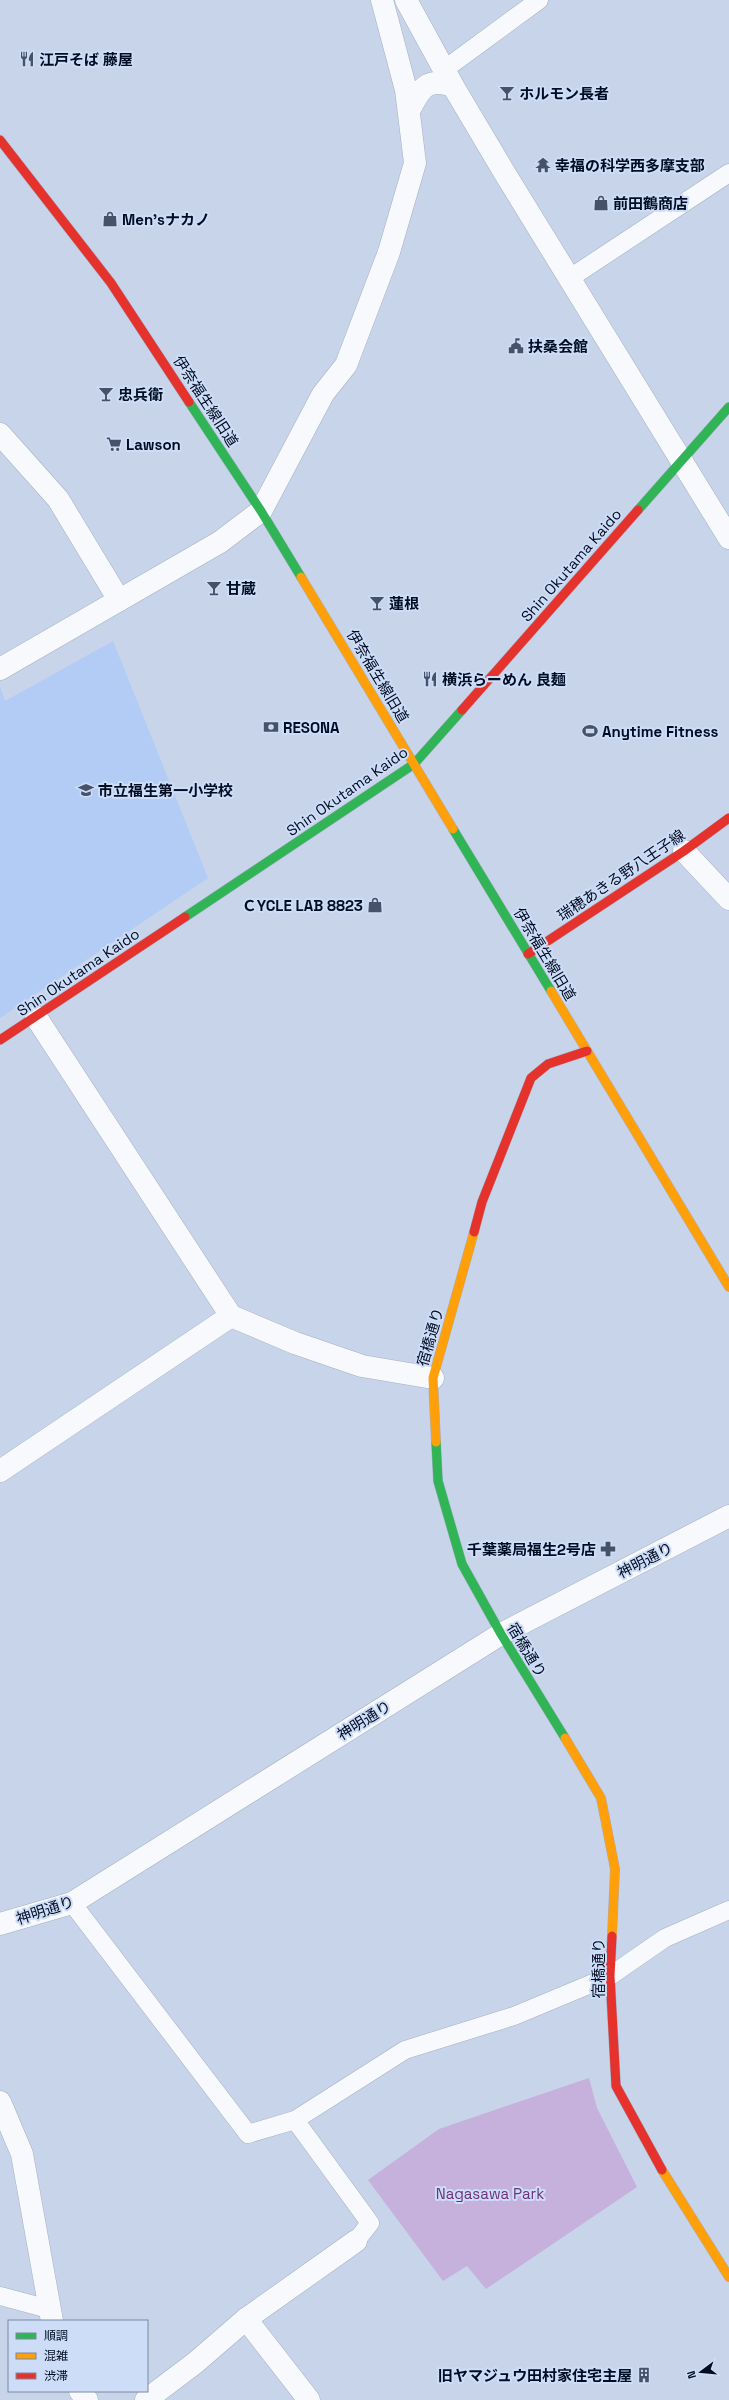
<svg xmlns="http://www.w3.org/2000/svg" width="729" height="2400" viewBox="0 0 729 2400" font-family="'Space Grotesk','Noto Sans JP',sans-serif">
<rect width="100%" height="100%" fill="#c7d4e9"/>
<polygon fill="#b3ccf5" points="113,641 208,878 0,1018 0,687 5,701"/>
<polygon fill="#c6b1dc" points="589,2078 597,2108 637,2187 486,2289 467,2266 443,2281 368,2180 439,2129"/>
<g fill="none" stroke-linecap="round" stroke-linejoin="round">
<g stroke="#a4b0c5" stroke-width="19">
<g id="lane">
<polyline points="445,69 539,0"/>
<polyline points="570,278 729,173"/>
<polyline points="72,1903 248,2134 295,2120 405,2050 514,2016 610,1976 665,1938 729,1910"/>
<polyline points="295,2120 370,2223 356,2241"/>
<polyline points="0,2296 49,2309"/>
</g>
</g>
<g stroke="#a4b0c5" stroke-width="23">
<g id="street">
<polyline points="406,0 453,86 504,172 729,538"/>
<path d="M409,111C420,89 426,77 453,86"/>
<polyline points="0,434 58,499 119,600"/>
<polyline points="0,669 220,542 261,511 323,394 346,365 389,252 415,163 406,90 382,0"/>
<polyline points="684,851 729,899"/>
<polyline points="36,1017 231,1316 295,1343 362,1366 433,1378"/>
<polyline points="0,1471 231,1316"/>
<polyline points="0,1924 72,1903 501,1634 729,1516"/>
<polyline points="0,2102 22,2154 52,2321"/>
<polyline points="246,2319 309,2400"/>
<polyline points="80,2391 87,2400"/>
<polyline points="146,2400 195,2363 246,2319 356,2241"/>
</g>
</g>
<g stroke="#a4b0c5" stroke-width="10">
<g id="fast">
<polyline points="189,402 261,511 301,577"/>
<polyline points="638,510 729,407"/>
<polyline points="453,829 551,991"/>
<polyline points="185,917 414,764 462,710"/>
<polyline points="436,1442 438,1481 462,1564 501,1634 565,1738"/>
</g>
</g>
<g stroke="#a4b0c5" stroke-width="10">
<g id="slow">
<polyline points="301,577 453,829"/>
<polyline points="551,991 729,1287"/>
<polyline points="436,1442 433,1378 474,1232"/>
<polyline points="565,1738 601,1798 615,1869 612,1936"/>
<polyline points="662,2170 729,2277"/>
</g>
</g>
<g stroke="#a4b0c5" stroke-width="10">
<g id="jam">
<polyline points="0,140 111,283 189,402"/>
<polyline points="462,710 638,510"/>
<polyline points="528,954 684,851 729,818"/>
<polyline points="0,1040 185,917"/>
<polyline points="474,1232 482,1202 531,1078 548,1064 587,1051"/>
<polyline points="612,1936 610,1976 616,2086 662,2170"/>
</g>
</g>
<use href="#lane" stroke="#f7f9fc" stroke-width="18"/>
<use href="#street" stroke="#f7f9fc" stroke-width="22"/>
<use href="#fast" stroke="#30b455" stroke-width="9"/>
<use href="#slow" stroke="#ff9f0a" stroke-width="9"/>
<use href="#jam" stroke="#e5322d" stroke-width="9"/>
</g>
<defs>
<g id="restaurant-bare" transform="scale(1.2)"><path d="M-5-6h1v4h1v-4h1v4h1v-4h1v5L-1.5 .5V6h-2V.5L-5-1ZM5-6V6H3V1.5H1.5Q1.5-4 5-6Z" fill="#475268" stroke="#cdddf7" stroke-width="2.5" paint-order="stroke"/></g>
<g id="bar-bare" transform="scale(1.2)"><path d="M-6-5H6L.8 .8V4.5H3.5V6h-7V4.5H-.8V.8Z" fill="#475268" stroke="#cdddf7" stroke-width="2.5" paint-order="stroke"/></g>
<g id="temple-bare" transform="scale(1.2)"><path d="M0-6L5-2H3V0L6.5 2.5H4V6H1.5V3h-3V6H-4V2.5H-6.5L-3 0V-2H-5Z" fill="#475268" stroke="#cdddf7" stroke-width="2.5" paint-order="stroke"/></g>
<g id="shop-bare" transform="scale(1.2)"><path d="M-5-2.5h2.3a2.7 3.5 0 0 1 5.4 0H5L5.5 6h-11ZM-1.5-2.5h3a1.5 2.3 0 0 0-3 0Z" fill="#475268" stroke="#cdddf7" stroke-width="2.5" paint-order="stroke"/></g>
<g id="civic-bare" transform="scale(1.2)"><path d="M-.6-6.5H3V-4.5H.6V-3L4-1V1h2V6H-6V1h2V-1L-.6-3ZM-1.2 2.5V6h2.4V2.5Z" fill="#475268" stroke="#cdddf7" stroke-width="2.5" paint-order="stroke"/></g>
<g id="supermarket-bare" transform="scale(1.2)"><path d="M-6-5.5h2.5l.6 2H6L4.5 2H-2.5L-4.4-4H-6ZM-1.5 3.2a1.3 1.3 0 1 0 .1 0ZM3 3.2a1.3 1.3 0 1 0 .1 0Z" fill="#475268" stroke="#cdddf7" stroke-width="2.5" paint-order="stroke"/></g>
<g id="bank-bare" transform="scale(1.2)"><path d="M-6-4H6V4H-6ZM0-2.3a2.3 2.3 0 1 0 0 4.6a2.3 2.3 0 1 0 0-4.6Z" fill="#475268" stroke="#cdddf7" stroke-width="2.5" paint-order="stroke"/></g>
<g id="stadium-bare" transform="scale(1.2)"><path d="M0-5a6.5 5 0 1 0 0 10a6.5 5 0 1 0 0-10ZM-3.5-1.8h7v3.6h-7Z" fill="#475268" stroke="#cdddf7" stroke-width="2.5" paint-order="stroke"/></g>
<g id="school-bare" transform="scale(1.2)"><path d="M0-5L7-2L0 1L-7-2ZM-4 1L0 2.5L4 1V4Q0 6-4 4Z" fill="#475268" stroke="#cdddf7" stroke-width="2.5" paint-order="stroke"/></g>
<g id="pharmacy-bare" transform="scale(1.2)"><path d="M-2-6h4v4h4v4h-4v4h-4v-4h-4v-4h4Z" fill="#475268" stroke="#cdddf7" stroke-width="2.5" paint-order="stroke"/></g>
<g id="building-bare" transform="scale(1.2)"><path d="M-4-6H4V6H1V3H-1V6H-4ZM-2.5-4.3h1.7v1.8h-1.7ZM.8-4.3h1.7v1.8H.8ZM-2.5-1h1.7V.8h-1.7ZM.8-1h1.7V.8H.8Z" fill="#475268" stroke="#cdddf7" stroke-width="2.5" paint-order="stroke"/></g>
</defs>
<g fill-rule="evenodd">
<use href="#restaurant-bare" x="27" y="59"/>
<use href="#bar-bare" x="507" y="93"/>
<use href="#temple-bare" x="543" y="165"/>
<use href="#shop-bare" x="601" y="203"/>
<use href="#shop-bare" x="110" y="219"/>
<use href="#civic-bare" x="516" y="346"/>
<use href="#bar-bare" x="106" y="394"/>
<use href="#supermarket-bare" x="114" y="444"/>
<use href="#bar-bare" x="214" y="588"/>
<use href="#bar-bare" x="377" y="603"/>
<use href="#restaurant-bare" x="430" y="679"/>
<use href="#bank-bare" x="271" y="727"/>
<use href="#stadium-bare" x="590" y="731"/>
<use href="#school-bare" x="86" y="790"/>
<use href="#shop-bare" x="375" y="905"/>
<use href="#pharmacy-bare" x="608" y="1549"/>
<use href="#building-bare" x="644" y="2375"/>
</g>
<g text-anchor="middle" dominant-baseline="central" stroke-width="4" stroke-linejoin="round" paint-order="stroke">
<g font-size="15" font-weight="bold" fill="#020c22" stroke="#cdddf7" text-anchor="start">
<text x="39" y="59">江戸そば 藤屋</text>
<text x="519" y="93">ホルモン長者</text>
<text x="555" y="165">幸福の科学西多摩支部</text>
<text x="613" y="203">前田鶴商店</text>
<text x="122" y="219">Men'sナカノ</text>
<text x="528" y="346">扶桑会館</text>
<text x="118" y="394">忠兵衛</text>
<text x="126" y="444">Lawson</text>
<text x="226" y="588">甘蔵</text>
<text x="389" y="603">蓮根</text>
<text x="442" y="679">横浜らーめん 良麺</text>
<text x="283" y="727">RESONA</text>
<text x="602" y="731">Anytime Fitness</text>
<text x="98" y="790">市立福生第一小学校</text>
<text x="363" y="905" text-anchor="end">ＣYCLE LAB 8823</text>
<text x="596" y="1549" text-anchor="end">千葉薬局福生2号店</text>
<text x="632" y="2375" text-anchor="end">旧ヤマジュウ田村家住宅主屋</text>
</g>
<g font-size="15" fill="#020c22" stroke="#cdddf7">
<text transform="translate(206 401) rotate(57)">伊奈福生線旧道</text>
<text transform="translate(571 565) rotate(-49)">Shin Okutama Kaido</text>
<text transform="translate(378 676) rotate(59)">伊奈福生線旧道</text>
<text transform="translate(347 791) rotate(-35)">Shin Okutama Kaido</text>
<text transform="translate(621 875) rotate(-34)">瑞穂あきる野八王子線</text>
<text transform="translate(545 954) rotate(59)">伊奈福生線旧道</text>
<text transform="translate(78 972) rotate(-34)">Shin Okutama Kaido</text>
<text transform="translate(430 1337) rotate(-74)">宿橋通り</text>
<text transform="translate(645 1560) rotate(-27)">神明通り</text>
<text transform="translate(527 1650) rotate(59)">宿橋通り</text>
<text transform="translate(364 1720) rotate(-32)">神明通り</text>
<text transform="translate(45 1910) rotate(-18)">神明通り</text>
<text transform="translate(598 1968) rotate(-90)">宿橋通り</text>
</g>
<g font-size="15" fill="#6d317b" stroke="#cdddf7">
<text x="490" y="2193">Nagasawa Park</text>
</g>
</g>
<rect x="8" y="2320" width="140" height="72" fill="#cdddf7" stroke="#7c89a2"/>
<rect x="16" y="2333" width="20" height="6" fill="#30b455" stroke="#7c89a2"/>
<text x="44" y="2340" font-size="12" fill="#020c22">順調</text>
<rect x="16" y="2353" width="20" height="6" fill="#ff9f0a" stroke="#7c89a2"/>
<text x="44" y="2360" font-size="12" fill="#020c22">混雑</text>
<rect x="16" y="2373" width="20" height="6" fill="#e5322d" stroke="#7c89a2"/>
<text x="44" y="2380" font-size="12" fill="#020c22">渋滞</text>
<g transform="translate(701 2372) rotate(254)" stroke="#cdddf7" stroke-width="3" paint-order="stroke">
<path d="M0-3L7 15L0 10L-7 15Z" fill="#020c22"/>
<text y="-6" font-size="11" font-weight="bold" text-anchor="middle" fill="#020c22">N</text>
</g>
</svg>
